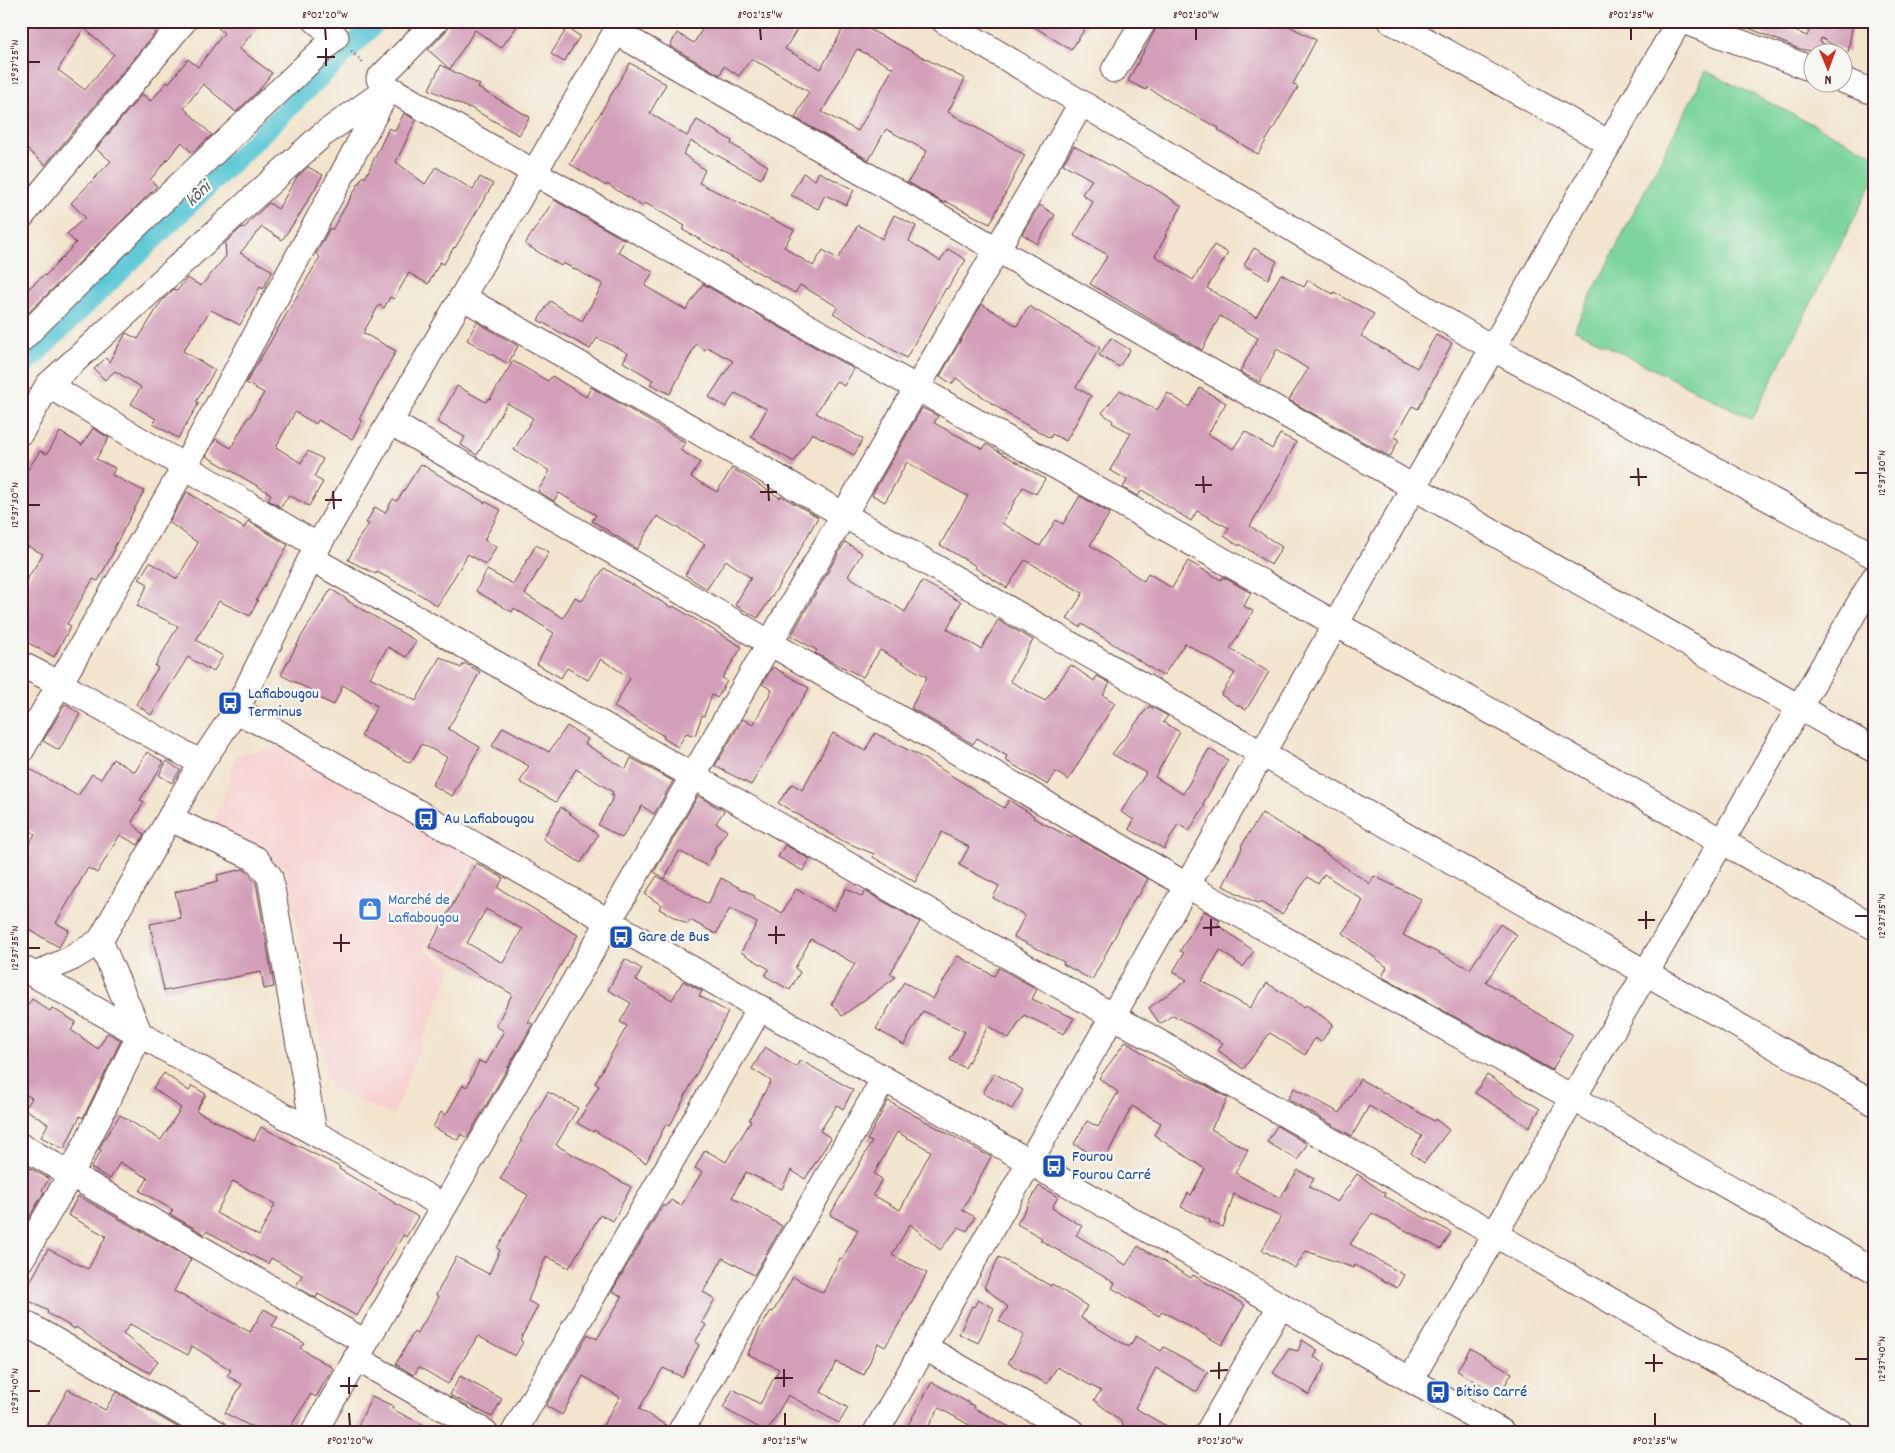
<svg xmlns="http://www.w3.org/2000/svg" width="1895" height="1453" viewBox="0 0 1895 1453" font-family="Dekko,sans-serif">
<rect width="100%" height="100%" fill="#f6f6f2"/>
<filter id="ink" filterUnits="userSpaceOnUse"><feTurbulence type="fractalNoise" baseFrequency=".02" numOctaves="2"/><feDisplacementMap in="SourceGraphic" scale="10" xChannelSelector="R" yChannelSelector="G"/><feConvolveMatrix kernelMatrix="1 2 1 2 8 2 1 2 1" color-interpolation-filters="sRGB"/></filter>
<filter id="wash" filterUnits="userSpaceOnUse"><feTurbulence type="fractalNoise" baseFrequency=".0096" numOctaves="4" result="noise"/><feDisplacementMap in="SourceGraphic" scale="20" xChannelSelector="R" yChannelSelector="G"/><feGaussianBlur stdDeviation="1.12" result="paint"/><feColorMatrix in="noise" values="0 0 0 0 0 0 0 0 0 0 0 0 0 0 0 0 0 1.4 0 .05"/><feComposite in="paint" operator="in"/></filter>
<g filter="url(#wash)">
<rect width="100%" height="100%" fill="#f2e4cd"/>
<polygon fill="#f7d0cf" points="287,745 478,851 424,949 452,967 393,1116 330,1088 285,868 212,830 237,754"/>
<polygon fill="#7dd59b" stroke="#647a63" points="1706,71 1874,155 1874,179 1752,419 1574,329"/>
<g fill="none" stroke-linecap="round" stroke-linejoin="round">
<polyline stroke="#5cc8d5" stroke-width="20" points="21,368 378,21"/>
</g>
<g id="blocks">
<g fill="#d39fb8" fill-rule="evenodd">
<path d="M21,21H144L156,32L45,165L21,144ZM84,28L114,54L85,90L58,70Z"/>
<polygon points="210,21 262,21 239,49 272,73 259,90 236,112 203,84 184,108 212,135 192,153 182,142 150,180 157,186 21,320 21,295 44,275 45,276 76,243 67,234 85,217 71,203 111,161 96,149 142,94 151,101 167,82 169,83 188,59 198,67 224,33"/>
<polygon points="451,21 521,21 501,48 475,30 450,69 428,50 446,31"/>
<path d="M707,21H802L785,49L821,69L847,21H853L965,79L948,112L1025,155L990,224L945,201L944,203L908,182L927,151L886,129L869,160L795,118L809,92L771,69L751,59L739,76L724,66L720,75L670,46L677,33L694,43ZM857,49L893,68L858,131L822,112Z"/>
<polygon points="1025,21 1090,21 1071,50"/>
<polygon points="1160,21 1279,21 1316,40 1293,84 1298,87 1258,154 1218,130 1219,128 1183,110 1147,87 1146,90 1128,81"/>
<polygon points="1732,21 1771,21 1807,36 1809,31 1791,21 1853,21 1848,53 1821,38 1820,42 1835,49 1834,52 1815,52 1797,48"/>
<polygon points="567,28 580,36 564,62 551,54"/>
<polygon points="630,63 666,84 650,113 687,136 697,120 732,141 731,144 768,166 761,179 691,141 683,154 705,170 699,183 794,230 784,247 813,266 823,250 838,259 858,225 882,239 894,215 916,226 909,241 940,261 948,249 966,260 947,289 946,288 906,358 833,313 838,307 800,285 795,293 683,230 685,226 645,203 642,206 607,184 606,186 570,164"/>
<polygon points="441,65 480,85 478,88 530,117 519,135 469,107 468,108 429,89"/>
<polygon points="404,113 416,120 396,162 425,184 436,167 473,190 480,177 493,184 455,248 454,247 444,264 440,262 428,284 409,273 394,299 390,297 384,308 379,305 363,333 396,351 359,419 362,421 352,439 318,420 316,424 295,412 276,447 301,463 308,451 323,459 314,477 323,482 309,506 289,495 281,507 268,500 271,494 206,456 216,439 231,448 248,417 249,418 264,393 246,383 320,257 316,254 330,228 332,230 363,176 365,178 389,128 395,131"/>
<polygon points="1074,146 1148,186 1149,185 1182,206 1165,235 1166,236 1155,256 1193,280 1214,245 1228,253 1207,288 1256,317 1281,274 1304,287 1308,280 1333,294 1334,292 1374,314 1361,336 1417,368 1436,335 1452,343 1418,409 1412,406 1394,437 1399,439 1390,457 1289,400 1308,369 1277,349 1260,382 1240,372 1258,338 1220,316 1202,350 1090,284 1108,255 1074,236 1093,202 1082,194 1092,180 1063,164"/>
<polygon points="308,167 323,175 300,214 282,240 262,227 240,253 273,271 263,289 260,287 240,325 211,310 183,351 215,370 196,402 199,403 178,438 153,424 156,419 131,404 141,387 115,371 105,380 94,369 106,358 109,362 126,333 138,339 161,302 174,289 177,291 187,278 201,286 226,256 225,243 242,227 244,229 250,221 269,203 278,209 297,177"/>
<polygon points="819,172 854,190 846,205 825,195 818,209 791,195 803,173 815,180"/>
<polygon points="554,200 625,240 618,252 653,272 645,286 686,310 703,284 854,369 844,386 836,381 816,413 863,439 854,455 812,433 794,462 751,437 767,409 735,393 726,407 709,397 733,361 707,347 705,350 696,344 670,394 650,384 653,380 623,362 628,353 597,338 590,349 538,320 550,301 582,321 603,284 563,263 561,266 525,244"/>
<polygon points="1040,205 1055,215 1037,244 1022,234"/>
<polygon points="1254,248 1277,261 1268,279 1244,265"/>
<polygon points="982,304 1017,326 1029,306 1100,348 1076,387 1091,396 1066,441 1052,434 1050,438 1009,415 956,378 952,384 940,376"/>
<polygon points="477,322 518,346 508,364 467,340"/>
<polygon points="1111,338 1130,350 1119,367 1099,355"/>
<polygon points="513,361 548,381 552,376 586,397 591,387 670,433 685,443 680,450 700,462 691,477 717,492 732,468 780,498 781,496 818,517 791,566 758,618 735,605 751,578 726,560 707,589 685,575 705,544 657,516 637,549 592,521 596,515 559,493 554,501 538,491 550,471 514,450 533,418 507,403 477,455 461,445 465,437 437,422 457,386 486,402 489,398 490,399"/>
<polygon points="1200,388 1226,403 1208,434 1233,449 1245,431 1272,449 1280,434 1296,442 1270,494 1268,494 1250,526 1282,547 1271,565 1240,544 1239,546 1224,536 1229,528 1197,511 1191,521 1142,490 1138,496 1123,488 1127,480 1110,470 1131,433 1112,423 1113,421 1102,413 1120,390 1157,410 1168,393 1189,407"/>
<polygon points="922,408 938,416 934,423 983,449 986,444 1045,479 1036,494 1023,487 1002,523 1040,546 1056,520 1063,524 1080,496 1110,513 1090,545 1144,581 1148,573 1172,588 1188,561 1221,580 1223,577 1251,593 1244,606 1253,611 1230,649 1269,672 1246,710 1221,695 1235,673 1185,643 1163,676 1082,624 1080,627 1067,619 1083,593 1025,560 1007,588 975,568 976,566 940,545 968,496 933,478 907,462 885,502 872,495"/>
<polygon points="93,428 109,438 96,459 115,468 112,475 144,491 114,548 115,549 98,581 93,579 67,624 71,626 54,657 21,639 21,589 43,554 21,543 21,480 40,451 47,454 60,432 82,445"/>
<polygon points="421,464 485,503 486,502 501,510 484,540 496,547 486,565 468,554 437,606 421,595 377,572 376,574 348,560 357,543 356,542 369,524 366,523 375,507 385,513 393,499 397,501"/>
<polygon points="187,492 244,528 248,521 288,545 256,600 258,600 250,616 219,601 196,640 223,656 213,672 188,657 151,715 136,704 147,686 146,686 158,668 155,666 178,626 137,606 148,584 139,579 150,562 177,579 198,543 169,522"/>
<polygon points="845,542 862,553 848,576 905,612 922,581 961,602 947,629 981,649 998,620 1033,640 1010,681 1045,701 1071,665 1094,681 1097,676 1110,683 1103,695 1115,703 1068,780 1056,772 1048,785 1005,760 1007,756 977,738 973,744 911,708 927,677 880,650 863,677 826,659 815,653 817,650 791,636"/>
<polygon points="536,545 549,552 525,594 563,618 575,597 582,601 604,568 632,585 632,584 672,608 673,606 742,647 722,678 727,681 717,698 712,695 704,716 702,715 695,736 686,733 678,747 663,738 664,736 614,707 630,678 601,659 588,680 567,668 561,678 537,664 554,633 514,608 512,612 476,591 487,570 513,584"/>
<polygon points="331,589 348,600 348,601 416,641 406,657 388,647 370,677 416,701 440,657 461,668 464,663 480,672 448,729 480,747 452,796 432,785 447,757 422,744 410,763 361,736 377,706 343,685 334,705 319,698 320,695 281,675 301,637"/>
<polygon points="773,667 809,688 751,785 715,766 743,719 753,725 772,690 762,684"/>
<polygon points="65,704 80,714 59,750 43,741"/>
<polygon points="1149,706 1168,716 1163,722 1180,732 1155,777 1183,794 1209,749 1228,760 1203,804 1205,805 1189,831 1178,824 1164,849 1129,829 1134,820 1121,812 1146,773 1112,754"/>
<polygon points="567,726 588,739 585,744 626,769 631,758 673,781 654,814 642,806 622,838 598,825 614,796 611,795 613,792 576,769 556,802 520,782 529,766 492,746 503,727 549,752"/>
<polygon points="833,733 865,751 875,733 918,755 1004,808 1009,800 1034,816 1033,818 1072,838 1073,836 1077,838 1148,879 1138,897 1136,896 1092,980 1063,964 1064,962 1014,937 1025,915 993,898 999,886 959,865 969,847 942,832 915,882 873,857 874,854 843,841 778,803 792,784 802,790"/>
<polygon points="147,752 164,762 140,800 144,802 132,822 144,835 138,845 120,835 97,873 88,868 56,923 69,930 59,947 21,925 21,857 35,834 21,825 21,784 30,769 78,796 92,774 101,779 113,759 135,772"/>
<polygon points="167,761 180,770 172,783 159,775"/>
<polygon points="698,796 724,811 716,823 727,831 714,849 716,850 707,866 679,851 665,878 654,872"/>
<polygon points="561,807 598,835 581,863 543,839"/>
<polygon points="1262,813 1300,836 1370,884 1374,876 1421,899 1403,935 1470,969 1500,924 1517,935 1486,982 1573,1035 1552,1070 1382,977 1387,967 1342,933 1356,914 1363,900 1324,874 1318,884 1308,877 1282,914 1260,902 1259,904 1223,886 1242,848 1241,846"/>
<polygon points="785,845 810,859 803,871 778,857"/>
<path d="M476,863L503,878L498,888L578,935L528,1022L533,1024L467,1138L461,1134L458,1140L433,1127L441,1112L446,1115L463,1085L467,1087L479,1061L486,1064L504,1031L496,1026L512,994L429,947ZM486,909L522,929L503,963L467,943Z"/>
<polygon points="244,869 256,883 274,987 264,989 261,972 164,991 150,924 181,918 175,892 218,881 217,875"/>
<polygon points="657,876 708,904 721,878 755,896 754,898 782,913 796,889 834,911 846,888 862,897 865,891 920,922 890,974 896,977 842,1016 837,1009 831,1005 855,964 811,939 795,968 800,972 790,990 765,976 769,969 741,952 757,923 730,908 716,934 690,920 687,924 659,909 661,905 645,894"/>
<polygon points="1204,911 1220,920 1218,925 1254,951 1243,967 1220,950 1202,981 1250,1008 1267,983 1304,1007 1306,1005 1333,1024 1321,1042 1315,1038 1305,1055 1270,1033 1243,1069 1218,1050 1223,1043 1173,1015 1160,1024 1149,1008 1187,980 1173,972 1184,953 1180,951"/>
<polygon points="958,956 994,976 999,968 1037,989 1032,999 1074,1018 1064,1034 1024,1015 1009,1039 988,1026 965,1068 950,1060 965,1032 923,1011 904,1045 876,1029 904,982 933,999"/>
<polygon points="625,959 642,969 636,980 672,1000 683,981 702,991 699,996 728,1012 670,1126 666,1124 646,1163 594,1130 593,1132 577,1123 599,1086 595,1083 627,1026 620,1022 631,1003 608,990"/>
<polygon points="32,999 50,1011 52,1008 76,1022 71,1030 98,1049 107,1033 121,1040 83,1118 80,1116 64,1149 41,1137 48,1124 25,1109 32,1098 21,1092 21,1004 26,1007"/>
<polygon points="1126,1041 1152,1060 1203,1084 1228,1098 1211,1129 1248,1150 1235,1173 1280,1198 1298,1170 1314,1179 1309,1187 1337,1202 1357,1174 1386,1194 1384,1196 1451,1232 1441,1249 1372,1213 1350,1244 1404,1275 1397,1288 1355,1265 1354,1268 1306,1251 1295,1268 1262,1250 1281,1217 1234,1194 1223,1227 1209,1222 1210,1220 1181,1207 1188,1193 1191,1195 1205,1169 1154,1135 1161,1123 1132,1106 1104,1161 1074,1144 1087,1121 1098,1127 1118,1092 1099,1078"/>
<polygon points="765,1047 796,1067 800,1060 853,1090 843,1109 837,1105 820,1131 831,1138 805,1179 791,1170 782,1189 746,1172 732,1197 782,1226 754,1275 723,1258 703,1292 715,1299 702,1322 706,1325 695,1342 699,1345 682,1377 663,1368 639,1409 667,1426 666,1432 599,1432 620,1397 583,1376 562,1415 546,1406 588,1334 597,1339 622,1297 612,1291 663,1205 666,1207 671,1200 681,1206 702,1172 695,1168 705,1150 726,1162 751,1121 749,1120 771,1081 752,1069"/>
<path d="M164,1073L189,1091L192,1086L206,1094L196,1111L254,1141L261,1127L340,1167L339,1169L418,1217L406,1237L403,1235L357,1316L318,1294L316,1298L296,1286L302,1275L271,1258L268,1264L206,1231L204,1234L170,1214L173,1210L140,1191L148,1178L121,1163L120,1162L110,1179L91,1168L101,1150L99,1149L103,1141L120,1115L161,1140L181,1108L153,1088ZM233,1181L275,1204L259,1236L216,1213Z"/>
<polygon points="994,1073 1023,1090 1012,1109 983,1093"/>
<polygon points="1487,1075 1540,1109 1529,1127 1475,1093"/>
<polygon points="1360,1079 1434,1121 1435,1119 1449,1130 1424,1163 1411,1153 1422,1136 1369,1106 1352,1136 1288,1099 1294,1088 1340,1113"/>
<polygon points="548,1092 578,1108 556,1145 631,1187 613,1221 600,1215 569,1268 546,1256 528,1301 538,1306 520,1340 523,1342 515,1356 478,1336 448,1384 419,1367 414,1375 396,1364 414,1332 417,1334 439,1297 436,1295 456,1257 489,1274 500,1250 497,1248 528,1195 500,1179 522,1141 520,1140"/>
<path d="M888,1101L991,1157L962,1210L975,1217L967,1231L959,1227L940,1250L910,1224L892,1255L927,1273L908,1309L885,1347L878,1343L864,1375L836,1362L821,1392L848,1408L839,1423L788,1395L767,1432L723,1408L733,1389L760,1404L779,1369L748,1354L759,1330L771,1311L773,1312L793,1277L823,1293L840,1258L842,1259L858,1230L830,1215L872,1142L867,1140ZM897,1132L931,1151L900,1210L873,1195L882,1179L874,1174Z"/>
<polygon points="1277,1126 1307,1144 1298,1160 1267,1142"/>
<polygon points="21,1163 49,1179 42,1190 44,1192 21,1231"/>
<polygon points="1039,1186 1058,1197 1052,1208 1082,1226 1076,1235 1126,1265 1138,1246 1191,1278 1193,1275 1245,1305 1222,1345 1162,1311 1159,1316 1112,1288 1115,1283 1040,1240 1042,1238 1017,1224"/>
<polygon points="78,1196 191,1259 174,1291 250,1332 264,1309 278,1317 272,1326 304,1343 300,1348 333,1368 316,1397 311,1394 287,1432 264,1432 250,1426 225,1413 242,1384 227,1376 231,1370 192,1346 188,1355 130,1324 123,1334 158,1361 150,1373 108,1350 76,1327 75,1329 47,1313 48,1311 22,1297 48,1249 88,1269 106,1236 68,1215"/>
<polygon points="999,1257 1051,1286 1052,1284 1087,1306 1081,1318 1129,1347 1136,1336 1161,1351 1164,1347 1208,1372 1198,1391 1195,1391 1156,1368 1135,1408 1177,1432 1133,1432 1122,1425 1123,1423 1094,1400 1101,1391 1057,1367 1047,1384 1008,1363 1024,1335 999,1321 1008,1307 984,1287"/>
<polygon points="978,1300 994,1308 978,1343 959,1334 972,1306 974,1307"/>
<polygon points="1302,1340 1318,1350 1314,1357 1326,1364 1309,1395 1273,1373 1289,1349 1298,1351"/>
<polygon points="1470,1348 1512,1373 1499,1395 1457,1371"/>
<polygon points="460,1376 502,1399 492,1417 450,1395"/>
<polygon points="932,1382 974,1406 974,1408 1019,1432 968,1432 971,1426 939,1408 925,1432 904,1432"/>
<polygon points="68,1389 105,1410 116,1392 186,1432 44,1432"/>
<polygon points="372,1396 393,1406 392,1409 437,1432 370,1432 358,1426"/>
</g>
</g>
</g>
<g filter="url(#ink)">
<use href="#blocks" fill-opacity="0" stroke="#633d43" stroke-width="1"/>
<g fill="none" stroke-linecap="round" stroke-linejoin="round">
<g stroke="#633d43" stroke-width="27">
<g id="minor">
<polyline points="436,21 379,79 389,88 535,173 1874,927"/>
<polyline points="944,21 1492,348 1874,556"/>
<polyline points="1391,21 1609,143"/>
<polyline points="1683,21 1812,69"/>
<polyline points="616,32 1874,750"/>
<polyline points="1114,70 1144,21"/>
<polyline points="1842,80 1874,92"/>
<polyline points="21,217 184,21"/>
<polyline points="462,297 1874,1103"/>
<polyline points="21,340 131,231 336,37 316,21"/>
<polyline points="48,385 318,546"/>
<polyline points="390,422 1186,885 1573,1098 1874,1270"/>
<polyline points="21,432 48,385 322,135 385,91"/>
<polyline points="311,558 1841,1432"/>
<polyline points="21,664 60,684 201,763"/>
<polyline points="236,711 265,725 1502,1432"/>
<polyline points="21,751 185,466 389,88"/>
<polyline points="171,819 256,859 270,877 314,1132"/>
<polyline points="24,969 444,1206"/>
<polyline points="35,975 72,958 100,941 201,763 236,711 311,558 622,21"/>
<polyline points="21,1146 365,1342"/>
<polyline points="21,1260 71,1174 140,1034 100,941"/>
<polyline points="21,1321 215,1432"/>
<polyline points="924,1347 1073,1432"/>
<polyline points="356,1358 485,1432"/>
<polyline points="1411,1379 1874,578"/>
<polyline points="314,1432 1081,104"/>
<polyline points="514,1432 760,1008"/>
<polyline points="680,1432 884,1079"/>
<polyline points="876,1432 1679,21"/>
<polyline points="1208,1432 1281,1305"/>
</g>
</g>
<polyline stroke="#633d43" stroke-width="3" stroke-dasharray="1 4" stroke-linecap="butt" points="351,51 364,64"/>
<use href="#minor" stroke="#fff" stroke-width="25"/>
</g>
</g>
<path fill="none" stroke="#4a1f2b" stroke-width="2" d="M325,28L326,40M760,28L761,40M1196,28V40M1631,28V40M326,48V66M317,57H335M28,62H40M1638,468L1639,486M1855,473H1868M1203,476L1204,493M1630,477H1647M768,484L769,501M1195,485H1212M333,491L334,509M760,492H777M325,500H342M28,505H40M1646,911V929M1855,916H1868M1211,919V936M1638,920H1655M776,926V944M1203,928L1220,927M341,934V952M768,935H785M333,943H350M28,948H40M1654,1354V1372M1855,1359H1868M1219,1362V1379M1645,1363H1663M784,1369V1387M1210,1371L1228,1370M349,1377V1394M775,1378H793M340,1386H358M28,1391H40M349,1413L350,1426M785,1413V1426M1220,1413V1426M1655,1413V1426"/>
<defs>
<g id="bus-square" transform="scale(1.25)"><rect x="-9" y="-9" width="18" height="18" rx="4" fill="#1a4fb4" stroke="#f6f6f2"/><path d="M-5-6H5V4H4V6H2V4H-2V6H-4V4H-5ZM-3.5-4V0h7V-4ZM-3.5 1.2v1.5H-2V1.2ZM2 1.2v1.5H3.5V1.2Z" fill="#fff"/></g>
<g id="shop-square" transform="scale(1.25)"><rect x="-9" y="-9" width="18" height="18" rx="4" fill="#3f7fe0" stroke="#f6f6f2"/><path d="M-5-2.5h2.3a2.7 3.5 0 0 1 5.4 0H5L5.5 6h-11ZM-1.5-2.5h3a1.5 2.3 0 0 0-3 0Z" fill="#fff"/></g>
</defs>
<g fill-rule="evenodd">
<use href="#bus-square" x="230" y="703"/>
<use href="#bus-square" x="426" y="819"/>
<use href="#shop-square" x="370" y="909"/>
<use href="#bus-square" x="621" y="937"/>
<use href="#bus-square" x="1054" y="1166"/>
<use href="#bus-square" x="1438" y="1392"/>
</g>
<g text-anchor="middle" dominant-baseline="central" stroke-width="5" stroke-linejoin="round" paint-order="stroke">
<g font-size="16" fill="#164399" stroke="#f6f6f2" text-anchor="start">
<text x="248" y="694">Lafiabougou<tspan x="248" dy="18">Terminus</tspan></text>
<text x="444" y="819">Au Lafiabougou</text>
<text x="638" y="937">Gare de Bus</text>
<text x="1072" y="1157">Fourou<tspan x="1072" dy="18">Fourou Carré</tspan></text>
<text x="1456" y="1392">Bitiso Carré</text>
</g>
<g font-size="16" fill="#366cbe" stroke="#f6f6f2" text-anchor="start">
<text x="388" y="900">Marché de<tspan x="388" dy="18">Lafiabougou</tspan></text>
</g>
<g font-size="18" font-style="italic" fill="#4f525e" stroke="#f6f6f2">
<text transform="translate(199 195) rotate(-44)">kôni</text>
</g>
</g>
<rect width="1895" height="1453" fill="none" stroke="#f6f6f2" stroke-width="55"/>
<g transform="translate(1828 68) rotate(179)"><circle r="24" fill="#f6f6f2" stroke="#b1a0a2"/>
<path d="M0-4L9 19L0 12L-9 19Z" fill="#c8321e"/>
<text y="-8" font-size="14" font-weight="bold" text-anchor="middle" fill="#4a1f2b">N</text>
</g>
<rect x="28" y="28" width="1840" height="1398" fill="none" stroke="#4a1f2b" stroke-width="2"/>
<g font-size="12" text-anchor="middle" fill="#4a1f2b">
<text x="325" y="18">8°02'20"W</text>
<text x="760" y="18">8°02'25"W</text>
<text x="1196" y="18">8°02'30"W</text>
<text x="1631" y="18">8°02'35"W</text>
<text transform="translate(14 62) rotate(-90)" y="4">12°37'25"N</text>
<text transform="translate(1881 473) rotate(-90)" y="4">12°37'30"N</text>
<text transform="translate(14 505) rotate(-90)" y="4">12°37'30"N</text>
<text transform="translate(1881 916) rotate(-90)" y="4">12°37'35"N</text>
<text transform="translate(14 948) rotate(-90)" y="4">12°37'35"N</text>
<text transform="translate(1881 1359) rotate(-90)" y="4">12°37'40"N</text>
<text transform="translate(14 1391) rotate(-90)" y="4">12°37'40"N</text>
<text x="350" y="1444">8°02'20"W</text>
<text x="785" y="1444">8°02'25"W</text>
<text x="1220" y="1444">8°02'30"W</text>
<text x="1655" y="1444">8°02'35"W</text>
</g>
</svg>
